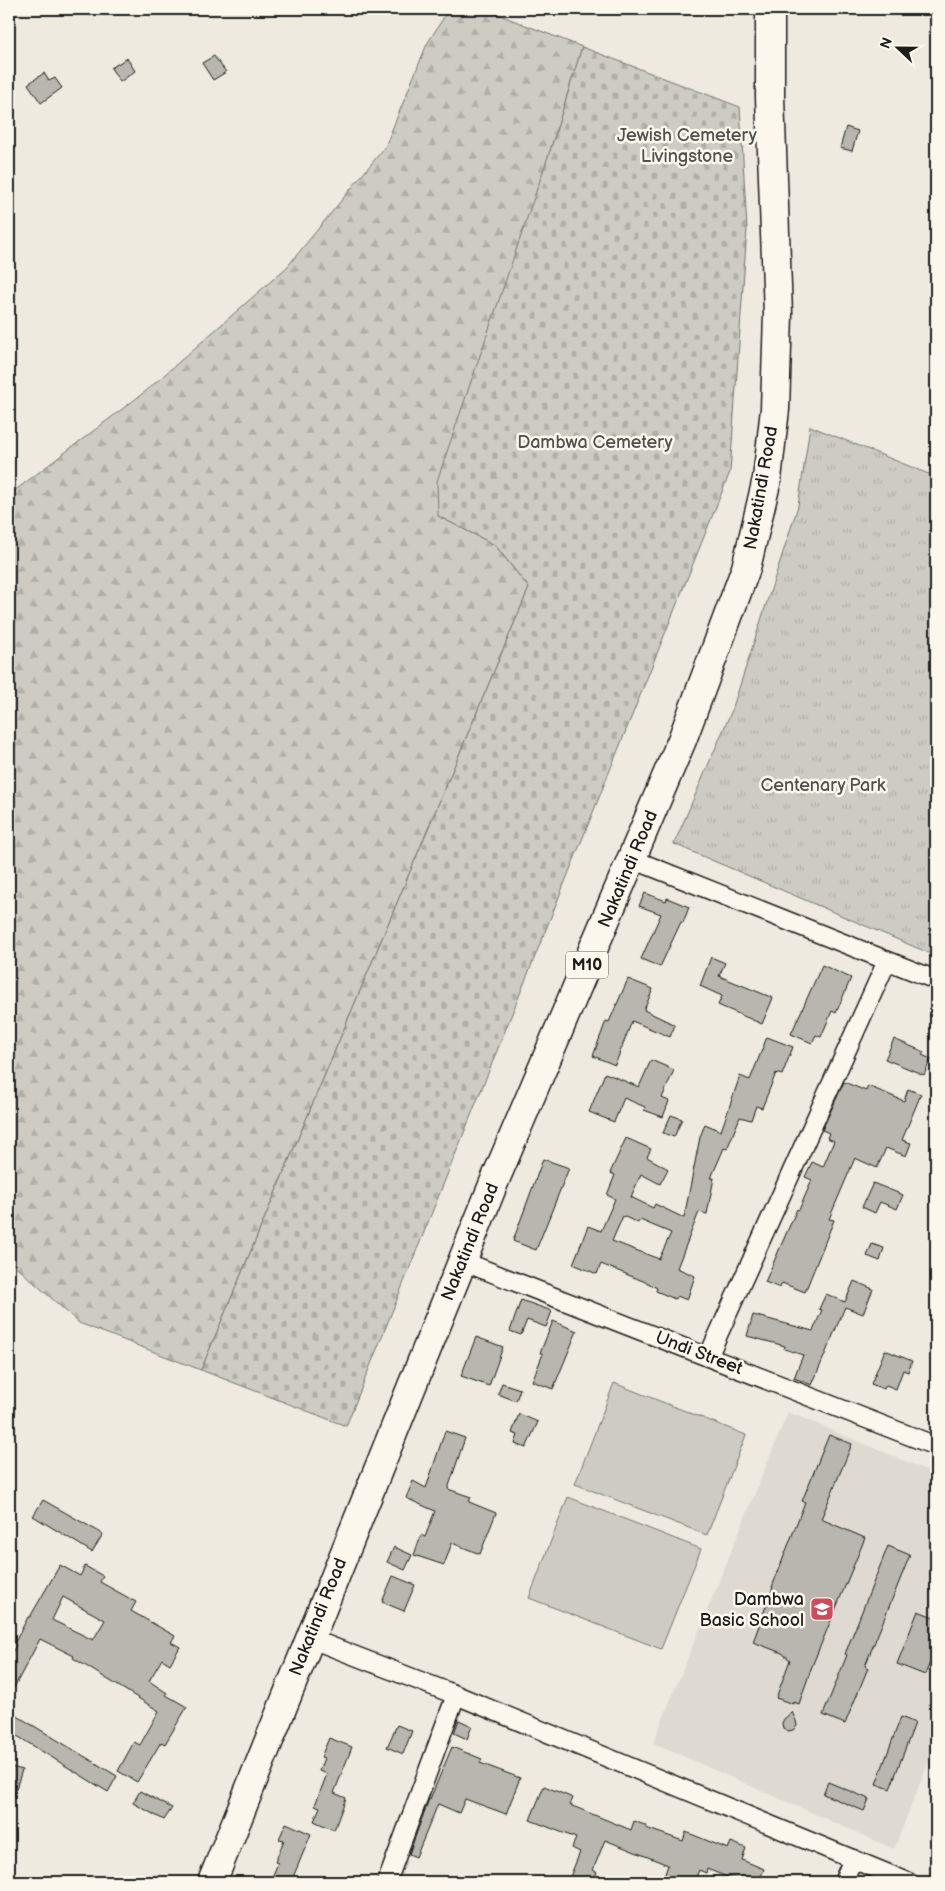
<svg xmlns="http://www.w3.org/2000/svg" width="945" height="1891" viewBox="0 0 945 1891" font-family="'Balsamiq Sans',sans-serif">
<defs>
<pattern id="forest-firs" width="22" height="20" patternUnits="userSpaceOnUse" patternTransform="scale(1.25)"><rect width="22" height="20" fill="#ceccc2"/><path d="M5 1l3.5 6h-7zM16 11l3.5 6h-7z" fill="#b0afa6"/></pattern>
<pattern id="cemetery-stones" width="16" height="16" patternUnits="userSpaceOnUse" patternTransform="scale(1.25)"><rect width="16" height="16" fill="#ceccc2"/><path d="M2 7V4a2 2 0 0 1 4 0v3zM10 15v-3a2 2 0 0 1 4 0v3z" fill="#b0afa6"/></pattern>
<pattern id="park-tufts" width="24" height="20" patternUnits="userSpaceOnUse" patternTransform="scale(1.25)"><rect width="24" height="20" fill="#ceccc2"/><path d="M3 7l-1-3M5 7V3M7 7l1-3M15 17l-1-3M17 17v-4M19 17l1-3" fill="none" stroke="#b0afa6"/></pattern>
</defs>
<rect width="100%" height="100%" fill="#eeeadf"/>
<filter id="ink" filterUnits="userSpaceOnUse"><feTurbulence type="fractalNoise" baseFrequency=".02" numOctaves="2"/><feDisplacementMap in="SourceGraphic" scale="10" xChannelSelector="R" yChannelSelector="G"/><feConvolveMatrix kernelMatrix="1 2 1 2 8 2 1 2 1" color-interpolation-filters="sRGB"/></filter>
<g filter="url(#ink)">
<polygon fill="#dedad1" points="788,1412 936,1474 936,1743 894,1849 653,1743"/>
<g fill="#ceccc2" stroke="#75746f">
<polygon points="614,1383 746,1435 707,1535 575,1484"/>
<polygon points="568,1497 701,1549 661,1649 529,1598"/>
</g>
<polygon fill="url(#forest-firs)" stroke="#75746f" points="449,9 484,9 582,47 438,516 495,545 529,588 201,1370 79,1323 9,1260 9,495 146,391 287,267 385,147 427,44"/>
<polygon fill="url(#cemetery-stones)" stroke="#75746f" points="582,47 740,107 747,229 730,472 346,1426 201,1370 529,588 495,545 438,516 437,481 551,148"/>
<polygon fill="url(#park-tufts)" stroke="#75746f" points="810,426 936,477 936,956 674,844 732,710 798,506"/>
<g fill="#b9b6af" stroke="#1c1c1c" fill-rule="evenodd">
<polygon points="214,56 226,72 213,80 202,63"/>
<polygon points="127,58 135,71 120,82 111,68"/>
<polygon points="44,73 49,81 55,78 62,88 41,103 28,84"/>
<polygon points="846,127 858,131 852,151 840,148"/>
<polygon points="645,893 666,901 667,898 689,907 683,923 681,922 660,967 641,959 661,914 639,906"/>
<polygon points="711,957 725,963 719,976 773,998 762,1024 718,1005 722,996 700,986"/>
<polygon points="822,965 851,978 836,1013 832,1011 821,1037 816,1035 812,1043 791,1034"/>
<polygon points="628,979 653,989 644,1010 675,1025 670,1037 632,1021 615,1065 593,1056 606,1021 609,1022"/>
<path d="M767,1037L793,1047L782,1075L776,1073L762,1108L756,1106L751,1120L740,1117L727,1149L724,1148L711,1178H714L707,1214L699,1212L677,1268L695,1276L687,1300L677,1296L675,1299L656,1291L657,1288L648,1283L601,1264L597,1274L573,1264L588,1226L601,1231L615,1199L607,1195L615,1175L610,1173L626,1138L651,1149L647,1157L668,1169L660,1184L641,1174L631,1197L653,1208L655,1204L684,1218L700,1137L705,1124L721,1131L740,1076L750,1080ZM623,1216L638,1223L640,1220L671,1233L659,1259L612,1241Z"/>
<polygon points="894,1039 924,1052 922,1055 931,1059 924,1075 885,1059"/>
<polygon points="651,1060 674,1070 662,1098 669,1101 663,1117 644,1110 645,1107 624,1098 614,1122 589,1112 605,1073 639,1087"/>
<polygon points="844,1082 866,1091 868,1086 904,1101 908,1089 921,1094 902,1140 911,1143 906,1156 886,1148 877,1168 855,1158 829,1219 834,1220 805,1292 782,1283 780,1288 765,1282 797,1209 799,1210 812,1180 805,1177 812,1162 823,1167 834,1141 827,1138 829,1133 822,1130"/>
<polygon points="671,1115 682,1119 674,1137 663,1133"/>
<polygon points="543,1159 569,1168 536,1250 513,1241"/>
<polygon points="873,1183 903,1195 897,1209 880,1202 875,1213 862,1207"/>
<polygon points="872,1244 884,1248 880,1261 867,1256"/>
<polygon points="854,1281 873,1289 863,1314 845,1307 812,1385 794,1378 803,1355 784,1349 785,1346 747,1336 753,1315 813,1331 822,1310 819,1309 826,1294 845,1302"/>
<polygon points="521,1300 552,1311 546,1327 527,1320 521,1335 510,1331"/>
<polygon points="553,1321 577,1331 553,1389 532,1381 543,1354 540,1353"/>
<polygon points="476,1337 503,1347 489,1386 461,1376"/>
<polygon points="885,1350 912,1361 908,1372 903,1370 896,1389 886,1385 884,1389 871,1384"/>
<polygon points="502,1383 520,1389 516,1401 498,1394"/>
<polygon points="519,1414 538,1422 526,1448 515,1444 518,1435 512,1433"/>
<polygon points="445,1431 465,1438 448,1489 471,1497 469,1502 496,1513 480,1554 452,1543 444,1565 414,1555 421,1535 425,1537 435,1511 406,1498 413,1481 426,1488"/>
<polygon points="829,1435 852,1444 821,1519 865,1538 812,1666 799,1704 793,1702 793,1704 776,1698 790,1660 782,1653 753,1642 773,1587 772,1587 805,1502 802,1501"/>
<polygon points="43,1500 103,1534 92,1552 33,1516"/>
<polygon points="888,1546 910,1555 865,1666 868,1668 845,1724 823,1715 847,1655 845,1654"/>
<polygon points="394,1547 412,1555 405,1570 387,1562"/>
<path d="M60,1565L80,1576L85,1566L103,1576L100,1582L136,1602L131,1611L175,1636L171,1642L180,1647L170,1664L162,1659L149,1681L167,1693L166,1695L187,1707L165,1744L161,1742L137,1782L118,1771L134,1742L140,1745L159,1711L73,1658L74,1656L40,1639L9,1697V1658L16,1645L14,1644L28,1617H30ZM63,1597L105,1620L93,1640L52,1620Z"/>
<polygon points="393,1576 415,1585 404,1611 382,1602"/>
<polygon points="918,1611 936,1618 936,1647 925,1675 897,1664"/>
<polygon points="9,1711 117,1776 108,1792 9,1731"/>
<polygon points="792,1712 796,1721 797,1726 793,1730 788,1731 783,1728 782,1723 784,1719"/>
<polygon points="901,1717 915,1723 890,1789 876,1784"/>
<polygon points="459,1720 472,1726 467,1739 454,1733"/>
<polygon points="397,1725 412,1731 403,1754 387,1747"/>
<polygon points="329,1738 352,1747 334,1793 346,1798 334,1830 314,1821 320,1807 315,1805 327,1774 319,1771 324,1758 321,1757"/>
<polygon points="452,1747 482,1759 480,1763 520,1778 506,1814 465,1799 459,1813 438,1804 416,1857 409,1854 429,1799 430,1799"/>
<polygon points="9,1766 22,1770 11,1804 9,1803"/>
<polygon points="828,1782 869,1799 864,1811 823,1794"/>
<polygon points="544,1786 573,1798 570,1805 631,1830 634,1821 647,1826 646,1828 683,1841 686,1832 728,1849 731,1842 746,1848 742,1860 764,1869 759,1882 740,1882 707,1869 706,1873 699,1870 694,1882 668,1882 669,1880 664,1877 668,1865 605,1840 593,1870 597,1872 593,1882 568,1882 580,1852 572,1848 576,1838 530,1820"/>
<polygon points="140,1791 172,1808 164,1820 133,1803"/>
<polygon points="286,1823 311,1834 291,1882 270,1882 278,1863 275,1862 284,1840 279,1839"/>
</g>
<g fill="none" stroke-linecap="round" stroke-linejoin="round">
<g stroke="#1c1c1c" stroke-width="21">
<g id="minor">
<polyline points="632,859 936,980"/>
<polyline points="462,1261 936,1446"/>
<polyline points="708,1357 887,961"/>
<polyline points="309,1638 456,1695 908,1882"/>
<polyline points="387,1882 456,1695"/>
<polyline points="843,1882 853,1859"/>
</g>
</g>
<g stroke="#1c1c1c" stroke-width="31">
<polyline id="trunk" points="212,1882 495,1180 682,740 746,568 767,479 775,409 778,314 770,97 770,9"/>
</g>
<use href="#minor" stroke="#fbf7ec" stroke-width="18"/>
<use href="#trunk" stroke="#fbf7ec" stroke-width="28"/>
</g>
</g>
<defs>
<g id="school-square" transform="scale(1.25)"><rect x="-9" y="-9" width="18" height="18" rx="4" fill="#d1495b" stroke="#fbf7ec"/><path d="M0-5L7-2L0 1L-7-2ZM-4 1L0 2.5L4 1V4Q0 6-4 4Z" fill="#fff"/></g>
</defs>
<g fill-rule="evenodd">
<use href="#school-square" x="822" y="1609"/>
</g>
<g text-anchor="middle" dominant-baseline="central" stroke-width="5" stroke-linejoin="round" paint-order="stroke">
<rect fill="#fbf7ec" stroke="#5f5e5a" stroke-width="1" x="566" y="951.5" width="42" height="27" rx="4"/>
<g font-size="16" font-weight="bold" fill="#1c1c1c">
<text x="587" y="965">M10</text>
</g>
<g font-size="18" fill="#51514e" stroke="#fbf7ec">
<text x="687" y="135">Jewish Cemetery<tspan x="687" dy="21">Livingstone</tspan></text>
<text x="595" y="442">Dambwa Cemetery</text>
<text x="823" y="785">Centenary Park</text>
</g>
<g font-size="18" fill="#1c1c1c" stroke="#fbf7ec">
<text transform="translate(761 488) rotate(-80)">Nakatindi Road</text>
<text transform="translate(628 869) rotate(-67)">Nakatindi Road</text>
<text transform="translate(470 1242) rotate(-68)">Nakatindi Road</text>
<text transform="translate(699 1353) rotate(21)">Undi Street</text>
<text transform="translate(318 1617) rotate(-68)">Nakatindi Road</text>
</g>
<g font-size="18" fill="#1c1c1c" stroke="#fbf7ec" text-anchor="end">
<text x="804" y="1599">Dambwa<tspan x="804" dy="21">Basic School</tspan></text>
</g>
</g>
<rect width="945" height="1891" fill="none" stroke="#fbf7ec" stroke-width="30"/>
<rect x="15" y="15" width="915" height="1861" fill="none" stroke="#1c1c1c" stroke-width="2" filter="url(#ink)"/>
<g transform="translate(898 48) rotate(292)" stroke="#fbf7ec" stroke-width="4" paint-order="stroke">
<path d="M0-4L9 19L0 12L-9 19Z" fill="#1c1c1c"/>
<text y="-8" font-size="14" font-weight="bold" text-anchor="middle" fill="#1c1c1c">N</text>
</g>
</svg>
